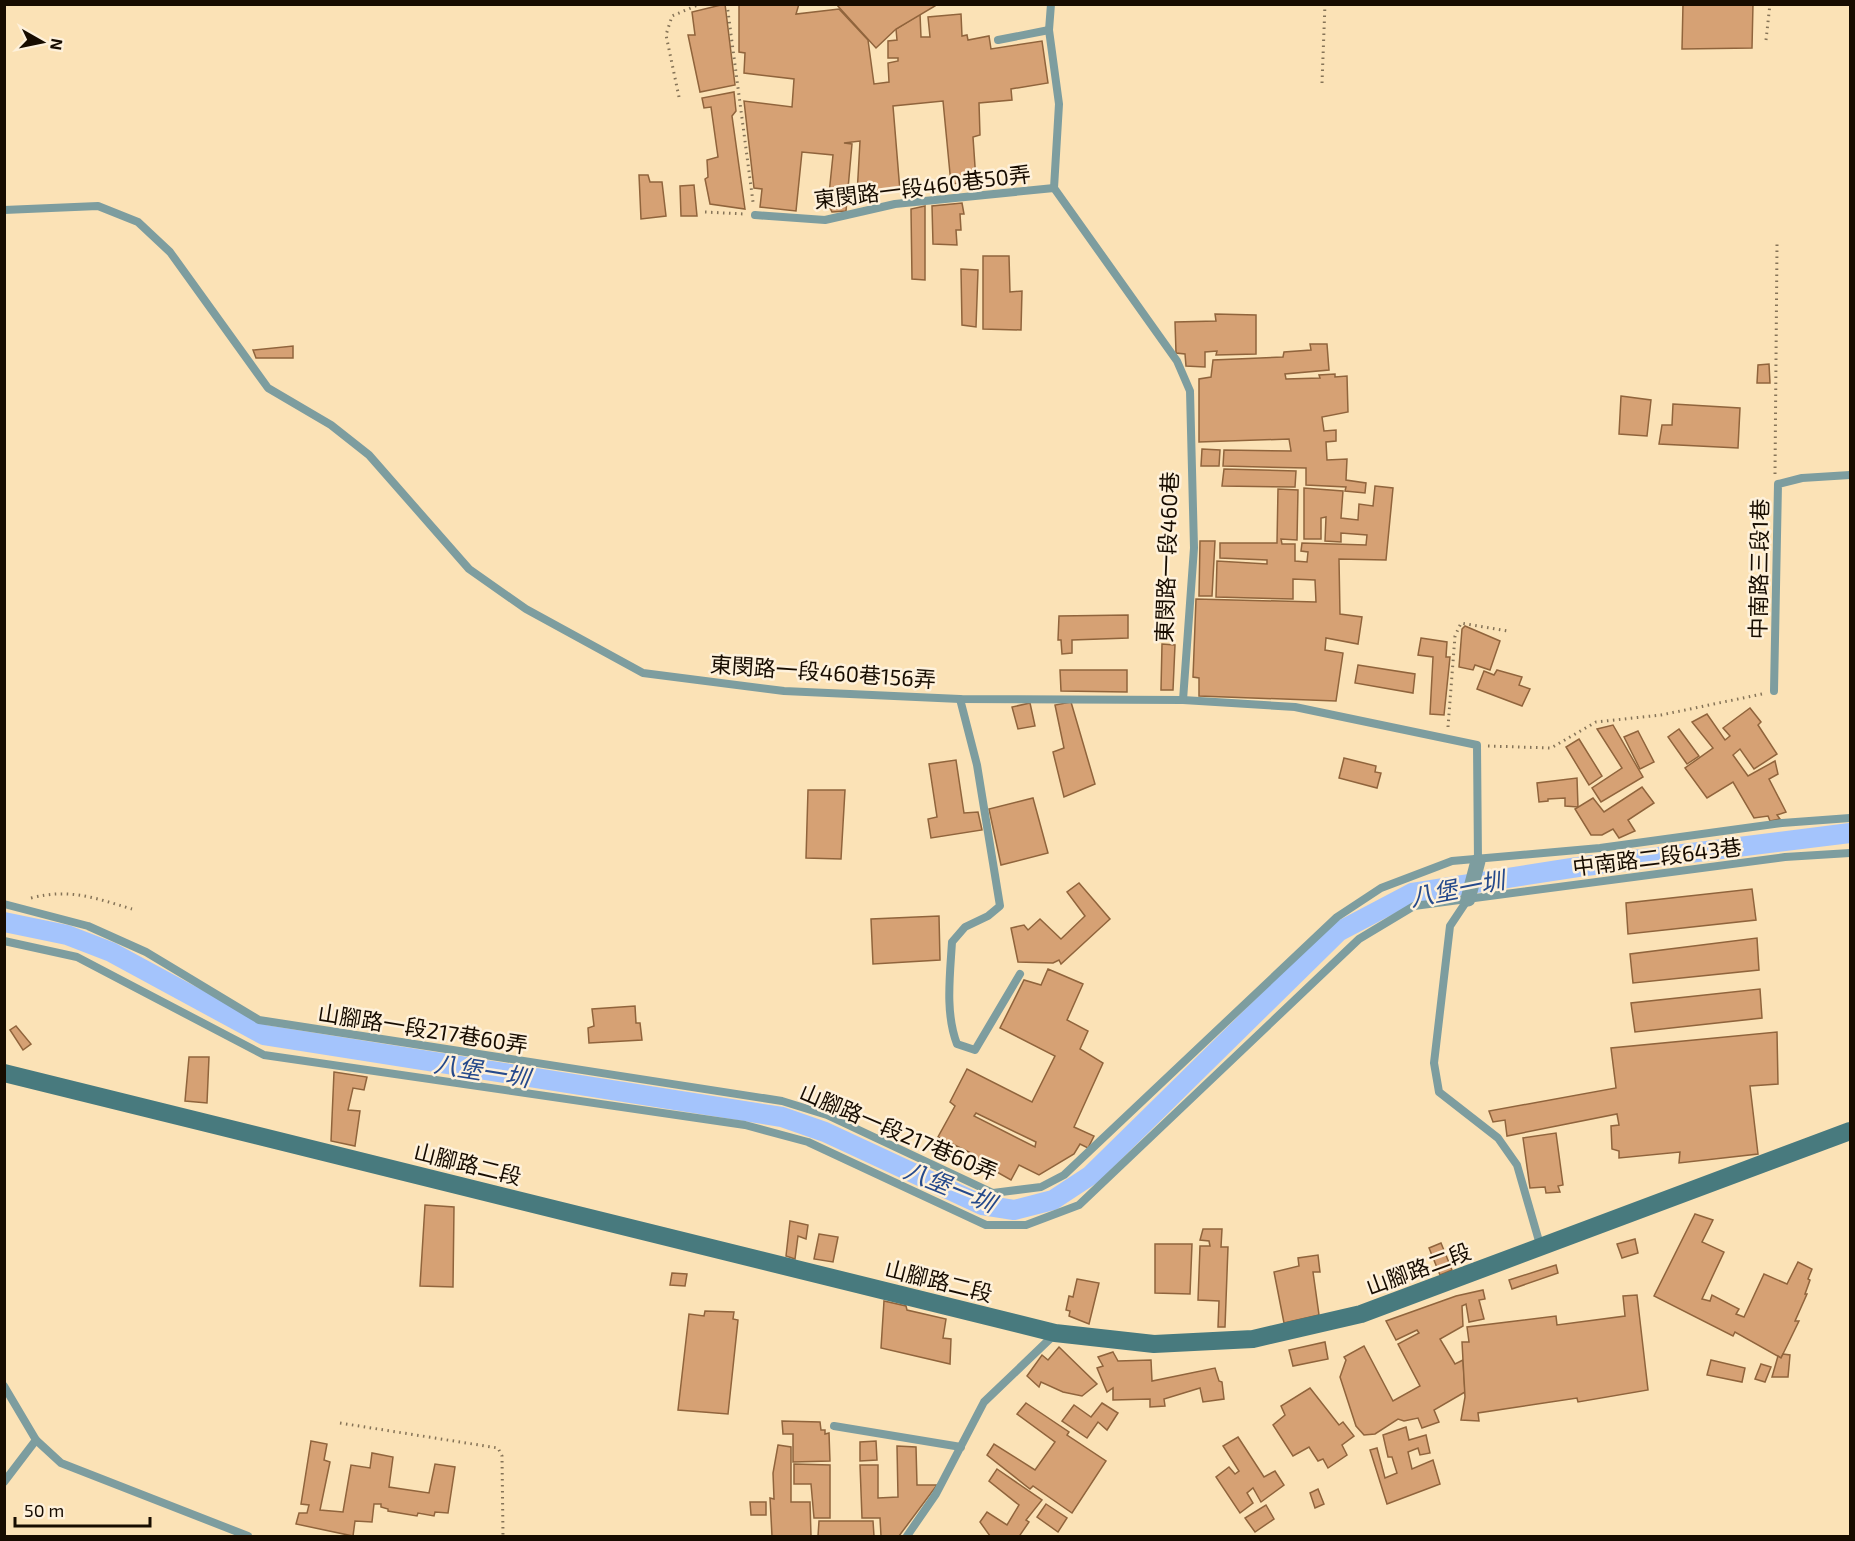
<svg xmlns="http://www.w3.org/2000/svg" width="1855" height="1541" viewBox="0 0 1855 1541" font-family="'Exo 2','Noto Sans TC',sans-serif">
<rect width="100%" height="100%" fill="#fbe2b6"/>
<g fill="none" stroke-linecap="round" stroke-linejoin="round">
<polyline stroke="#a4c4fc" stroke-width="20" points="4,922 67,935 111,952 264,1035 782,1117 825,1132 982,1205 1014,1210 1053,1200 1091,1175 1338,932 1412,893 1578,867 1850,833"/>
</g>
<g fill="#d6a174" stroke="#90643c" stroke-width="1.5" fill-rule="evenodd">
<polygon points="725,4 735,85 700,92 688,35 695,35 692,12"/>
<polygon points="739,4 799,4 796,14 839,9 868,40 874,84 889,82 888,63 898,61 898,58 888,58 888,41 897,40 896,29 920,14 921,37 930,37 928,17 961,14 962,36 967,35 968,40 989,36 991,49 1042,41 1048,83 1011,89 1012,100 979,103 980,135 973,137 976,181 951,184 943,101 893,106 900,191 878,192 879,201 861,203 857,195 860,141 844,143 852,144 846,211 832,212 828,204 833,155 802,152 796,211 760,207 762,189 754,188 744,101 792,107 794,79 744,73 745,53 739,52"/>
<polygon points="836,4 934,4 935,6 896,29 876,48"/>
<polygon points="1683,4 1753,4 1752,48 1682,49"/>
<polygon points="734,92 736,111 732,116 745,209 710,204 705,179 708,177 707,160 718,157 711,107 704,108 702,98"/>
<polygon points="639,175 648,175 650,182 662,182 666,216 641,219"/>
<polygon points="694,185 697,216 681,216 680,186"/>
<polygon points="962,203 964,214 960,214 961,230 956,230 957,245 933,244 932,206"/>
<polygon points="925,206 925,280 912,279 911,209"/>
<polygon points="983,256 1009,256 1010,292 1022,291 1021,330 983,329"/>
<polygon points="961,269 978,270 976,327 962,325"/>
<polygon points="1215,314 1256,315 1256,354 1216,355 1217,351 1205,352 1205,367 1186,366 1185,354 1176,353 1175,322 1216,321"/>
<polygon points="1310,344 1327,344 1329,370 1285,374 1286,379 1320,378 1319,375 1335,374 1335,377 1347,376 1348,412 1322,417 1324,431 1336,430 1336,441 1326,442 1327,460 1347,459 1346,480 1366,483 1365,493 1345,491 1346,487 1306,485 1306,468 1223,466 1224,450 1291,451 1289,439 1199,442 1199,379 1211,377 1213,360 1283,357 1284,352 1311,350"/>
<polygon points="293,346 293,358 256,358 253,350"/>
<polygon points="1769,364 1770,383 1757,383 1758,365"/>
<polygon points="1621,396 1651,400 1647,436 1619,434"/>
<polygon points="1673,404 1740,408 1738,448 1659,444 1662,425 1672,425"/>
<polygon points="1202,449 1220,450 1219,466 1201,466"/>
<polygon points="1224,469 1296,471 1295,487 1222,486"/>
<polygon points="1375,486 1393,488 1386,560 1339,559 1340,614 1362,617 1358,644 1326,638 1325,650 1343,653 1336,701 1199,696 1199,678 1193,677 1196,599 1316,602 1315,580 1293,579 1293,599 1216,597 1217,561 1267,564 1267,560 1220,558 1220,543 1277,543 1278,489 1298,490 1297,540 1281,539 1282,544 1295,544 1295,561 1307,562 1308,552 1301,551 1302,543 1366,545 1367,535 1341,533 1341,542 1325,541 1326,517 1321,518 1321,539 1304,539 1304,488 1343,491 1341,518 1358,520 1359,504 1373,506"/>
<polygon points="1200,541 1215,541 1212,596 1199,596"/>
<polygon points="1128,615 1128,638 1072,640 1072,653 1062,654 1061,640 1058,640 1059,616"/>
<polygon points="1465,626 1500,641 1490,670 1475,665 1473,670 1459,667 1462,629"/>
<polygon points="1421,638 1447,642 1446,657 1450,657 1444,715 1430,714 1433,657 1418,655"/>
<polygon points="1162,644 1175,645 1173,690 1161,690"/>
<polygon points="1358,665 1415,674 1413,693 1355,683"/>
<polygon points="1060,670 1127,670 1127,692 1061,691"/>
<polygon points="1497,670 1522,677 1519,685 1530,689 1522,706 1477,689 1484,671 1494,675"/>
<polygon points="1071,702 1095,784 1064,797 1053,752 1064,748 1055,705"/>
<polygon points="1030,703 1035,726 1018,729 1012,707"/>
<polygon points="1750,708 1761,722 1758,725 1777,754 1754,769 1740,749 1733,755 1748,776 1775,761 1778,774 1769,779 1786,812 1777,815 1780,819 1770,821 1768,816 1754,818 1733,782 1707,798 1685,768 1713,748 1692,722 1707,714 1725,740 1730,736 1723,728"/>
<polygon points="1613,725 1643,777 1601,802 1592,788 1622,768 1597,729"/>
<polygon points="1679,729 1699,756 1687,764 1668,737"/>
<polygon points="1638,731 1654,762 1640,769 1624,737"/>
<polygon points="1579,739 1602,776 1589,785 1566,747"/>
<polygon points="1344,758 1376,766 1375,772 1381,773 1377,788 1339,778"/>
<polygon points="956,760 964,813 978,812 982,830 931,838 928,819 937,817 929,764"/>
<polygon points="1577,778 1578,807 1565,806 1565,798 1548,799 1548,801 1539,802 1537,783"/>
<polygon points="1642,787 1654,803 1628,820 1635,831 1619,838 1613,829 1602,835 1591,835 1575,809 1593,798 1604,812"/>
<polygon points="808,790 845,790 841,859 806,858"/>
<polygon points="1033,798 1048,853 1001,865 989,809"/>
<polygon points="1079,883 1110,919 1061,964 1059,960 1053,963 1018,962 1011,928 1024,925 1028,930 1040,919 1061,939 1085,916 1067,892"/>
<polygon points="1752,889 1756,920 1628,934 1626,903"/>
<polygon points="939,916 940,960 873,964 871,919"/>
<polygon points="1757,938 1759,970 1633,983 1630,954"/>
<path d="M1048,969L1083,984L1067,1020L1088,1031L1080,1049L1103,1063L1074,1127L1094,1136L1088,1148L1080,1144L1074,1154L1039,1175L1019,1165L1011,1180L972,1158L975,1155L938,1137L955,1106L950,1102L967,1069L1032,1102L1055,1056L1000,1028L1024,980L1041,985ZM976,1113L1036,1142L1035,1147L974,1116Z"/>
<polygon points="1760,989 1762,1018 1635,1032 1631,1003"/>
<polygon points="635,1006 636,1023 640,1023 642,1040 589,1043 588,1028 594,1026 592,1009"/>
<polygon points="16,1026 31,1044 23,1050 10,1030"/>
<polygon points="1777,1032 1778,1084 1750,1086 1758,1154 1679,1163 1680,1152 1619,1158 1619,1151 1612,1149 1611,1126 1619,1125 1617,1114 1507,1136 1505,1120 1493,1122 1489,1111 1616,1088 1611,1048"/>
<polygon points="189,1057 209,1057 207,1103 185,1101"/>
<polygon points="334,1072 367,1077 364,1090 353,1088 348,1110 360,1111 355,1146 331,1141"/>
<polygon points="1556,1133 1563,1185 1558,1186 1560,1192 1546,1193 1545,1187 1530,1188 1523,1138"/>
<polygon points="425,1205 454,1207 453,1287 420,1286"/>
<polygon points="1695,1214 1713,1220 1702,1242 1724,1252 1702,1299 1710,1301 1712,1295 1739,1309 1736,1314 1744,1317 1764,1274 1787,1284 1798,1262 1812,1269 1808,1279 1810,1280 1805,1294 1807,1294 1795,1321 1799,1321 1781,1358 1735,1332 1733,1336 1654,1296"/>
<polygon points="790,1221 808,1225 806,1239 798,1236 795,1259 786,1256"/>
<polygon points="1203,1229 1222,1229 1221,1247 1228,1247 1225,1327 1218,1327 1219,1301 1198,1300 1200,1246 1210,1246 1209,1241 1200,1240"/>
<polygon points="819,1234 838,1237 833,1262 814,1259"/>
<polygon points="1635,1239 1638,1253 1622,1258 1617,1244"/>
<polygon points="1441,1243 1452,1270 1440,1275 1429,1248"/>
<polygon points="1155,1244 1192,1244 1190,1294 1155,1293"/>
<polygon points="1318,1255 1320,1272 1313,1272 1319,1315 1284,1323 1274,1272 1299,1266 1298,1258"/>
<polygon points="1556,1265 1558,1273 1512,1289 1509,1280"/>
<polygon points="672,1273 687,1274 685,1286 670,1285"/>
<polygon points="1077,1279 1099,1283 1089,1324 1069,1316 1070,1311 1066,1310 1069,1296 1073,1297"/>
<polygon points="1483,1290 1485,1299 1479,1300 1484,1319 1469,1322 1466,1304 1462,1306 1463,1326 1440,1339 1455,1364 1463,1360 1465,1392 1434,1410 1439,1422 1422,1428 1418,1418 1404,1421 1398,1419 1375,1434 1364,1435 1356,1426 1340,1377 1346,1360 1344,1357 1364,1346 1393,1401 1420,1386 1398,1344 1419,1333 1417,1330 1396,1340 1386,1321 1456,1296"/>
<polygon points="1637,1295 1648,1390 1578,1402 1577,1398 1478,1413 1479,1421 1461,1420 1465,1397 1462,1342 1469,1342 1467,1327 1556,1316 1557,1325 1625,1316 1623,1296"/>
<polygon points="884,1301 906,1306 907,1310 946,1319 943,1338 951,1339 950,1364 881,1348"/>
<polygon points="705,1311 734,1312 733,1319 738,1320 728,1414 678,1410 689,1314 704,1316"/>
<polygon points="1325,1342 1328,1359 1293,1366 1289,1350"/>
<polygon points="1059,1347 1097,1384 1082,1396 1063,1392 1041,1382 1039,1387 1027,1376 1042,1355 1048,1360"/>
<polygon points="1113,1352 1118,1361 1151,1360 1152,1381 1215,1368 1219,1381 1222,1382 1224,1399 1203,1402 1200,1388 1164,1399 1165,1406 1150,1407 1150,1399 1113,1400 1113,1388 1107,1392 1097,1368 1103,1366 1098,1357"/>
<polygon points="1783,1354 1790,1355 1788,1377 1772,1377 1778,1356 1781,1358"/>
<polygon points="1711,1360 1745,1368 1742,1382 1707,1375"/>
<polygon points="1761,1364 1771,1367 1765,1382 1755,1379"/>
<polygon points="1310,1388 1339,1425 1343,1422 1354,1436 1342,1445 1347,1455 1328,1468 1323,1459 1318,1461 1309,1447 1293,1456 1273,1425 1285,1415 1281,1406"/>
<polygon points="1026,1403 1069,1432 1067,1435 1106,1461 1072,1513 1033,1486 1030,1489 987,1455 994,1444 1035,1470 1055,1442 1017,1414"/>
<polygon points="1102,1403 1118,1413 1107,1430 1098,1422 1087,1438 1062,1421 1074,1405 1091,1417"/>
<polygon points="782,1421 820,1422 821,1430 825,1430 825,1434 829,1433 830,1461 793,1462 793,1434 783,1434"/>
<polygon points="1406,1427 1409,1440 1426,1435 1430,1453 1420,1455 1418,1448 1408,1452 1412,1469 1433,1460 1440,1484 1387,1504 1370,1450 1377,1448 1385,1478 1397,1473 1392,1457 1388,1457 1383,1435"/>
<polygon points="1238,1437 1264,1477 1275,1471 1284,1485 1261,1502 1253,1488 1247,1493 1253,1503 1240,1513 1216,1477 1229,1467 1235,1474 1239,1471 1223,1446"/>
<polygon points="311,1441 327,1444 324,1460 330,1462 320,1510 343,1512 351,1465 370,1468 372,1453 393,1457 389,1487 429,1493 435,1464 455,1467 448,1513 435,1512 434,1516 418,1513 417,1516 388,1511 388,1509 381,1507 381,1504 374,1504 372,1522 355,1521 353,1536 296,1524 299,1513 307,1513 309,1505 301,1504"/>
<polygon points="876,1441 877,1460 860,1461 860,1442"/>
<polygon points="778,1445 791,1447 791,1502 810,1502 811,1536 772,1536 770,1498 774,1499 773,1473"/>
<polygon points="897,1446 916,1447 917,1485 937,1485 899,1536 881,1536 880,1518 862,1518 860,1465 878,1465 878,1498 898,1497"/>
<polygon points="794,1464 830,1465 830,1518 814,1518 811,1484 794,1484"/>
<polygon points="997,1469 1042,1500 1026,1520 1029,1522 1020,1535 1023,1536 990,1536 980,1522 987,1512 1007,1525 1019,1505 989,1481"/>
<polygon points="1318,1489 1324,1504 1315,1508 1310,1493"/>
<polygon points="750,1502 766,1502 766,1515 751,1515"/>
<polygon points="1046,1504 1067,1518 1058,1532 1037,1517"/>
<polygon points="1266,1505 1274,1519 1255,1532 1245,1518"/>
<polygon points="819,1521 873,1521 874,1536 818,1536"/>
</g>
<g fill="none" stroke-linecap="round" stroke-linejoin="round">
<g stroke="#857357" stroke-width="3" stroke-dasharray="1.5 4.5" stroke-linecap="butt">
<polyline points="727,4 753,202"/>
<polyline points="1766,40 1770,4"/>
<polyline points="1322,83 1325,4"/>
<polyline points="679,97 666,35 672,16 700,4"/>
<polyline points="705,212 744,214"/>
<polyline points="1775,474 1777,244"/>
<polyline points="1448,727 1455,636 1461,623 1508,631"/>
<polyline points="1488,746 1551,748 1596,722 1661,715 1762,694"/>
<path d="M31,898C70,888 95,898 132,909"/>
<polyline points="340,1423 498,1448 502,1456 503,1536"/>
</g>
<g stroke="#7d9d9f" stroke-width="8">
<polyline points="1051,4 1049,30 1059,104 1054,188 1177,361 1190,391 1194,548 1183,700 1295,707 1477,745 1478,861"/>
<polyline points="998,40 1049,30"/>
<polyline points="4,210 98,206 138,222 170,252 268,388 331,425 369,455 469,569 526,609 643,673 784,691 960,699 1183,700"/>
<polyline points="755,215 825,220 895,204 1054,188"/>
<polyline points="1774,691 1778,484 1802,478 1850,475"/>
<path d="M960,699L977,765L1000,906L988,916L965,927L952,942C950,975 945,1013 957,1044L975,1050L1020,974"/>
<polyline points="1468,899 1450,926 1434,1063 1439,1092 1498,1138 1517,1165 1541,1248"/>
<polyline points="4,904 88,926 146,952 259,1020 782,1101 827,1115 993,1193 1041,1187 1064,1175 1337,917 1381,888 1452,861 1600,848 1782,823 1850,818"/>
<polyline points="4,941 77,957 264,1055 745,1125 808,1142 986,1225 1026,1225 1079,1205 1359,939 1414,906 1785,857 1850,853"/>
<polyline points="4,1386 36,1440 61,1463 248,1536"/>
<polyline points="834,1426 961,1447"/>
<polyline points="4,1482 36,1440"/>
<polyline points="907,1536 936,1494 984,1402 1055,1334"/>
</g>
<polyline stroke="#7d9d9f" stroke-width="15" points="1468,899 1478,861"/>
<polyline stroke="#487a7e" stroke-width="18" points="4,1073 1055,1333 1154,1344 1253,1339 1361,1314 1850,1131"/>
</g>
<g text-anchor="middle" dominant-baseline="central" stroke-width="5" stroke-linejoin="round" paint-order="stroke">
<g font-size="22" fill="#170c00" stroke="#fef1db">
<text transform="translate(922 186) rotate(-7)">東閔路一段460巷50弄</text>
<text transform="translate(1166 557) rotate(-88)">東閔路一段460巷</text>
<text transform="translate(1758 569) rotate(-89)">中南路三段1巷</text>
<text transform="translate(823 671) rotate(4)">東閔路一段460巷156弄</text>
<text transform="translate(1657 856) rotate(-7)">中南路二段643巷</text>
<text transform="translate(423 1028) rotate(9)">山腳路一段217巷60弄</text>
<text transform="translate(899 1131) rotate(23)">山腳路一段217巷60弄</text>
<text transform="translate(468 1163) rotate(14)">山腳路二段</text>
<text transform="translate(1418 1268) rotate(-20)">山腳路二段</text>
<text transform="translate(939 1280) rotate(14)">山腳路二段</text>
</g>
<g font-size="24" font-style="italic" fill="#25498b" stroke="#fef1db">
<text transform="translate(1457 888) rotate(-11)">八堡一圳</text>
<text transform="translate(482 1070) rotate(9)">八堡一圳</text>
<text transform="translate(950 1186) rotate(22)">八堡一圳</text>
</g>
</g>
<rect width="1855" height="1541" fill="none" stroke="#170c00" stroke-width="12"/>
<g transform="translate(42 42) rotate(99)" stroke="#fef1db" stroke-width="4.5" paint-order="stroke">
<path d="M0-4.5L10 22L0 15L-10 22Z" fill="#170c00"/>
<text y="-9" font-size="16" font-weight="bold" text-anchor="middle" fill="#170c00">N</text>
</g>
<path d="M15 1517v9h135v-9" fill="none" stroke="#170c00" stroke-width="3"/>
<text x="24" y="1517" font-size="18" fill="#170c00" stroke="#fef1db" stroke-width="4.5" paint-order="stroke">50 m</text>
</svg>
